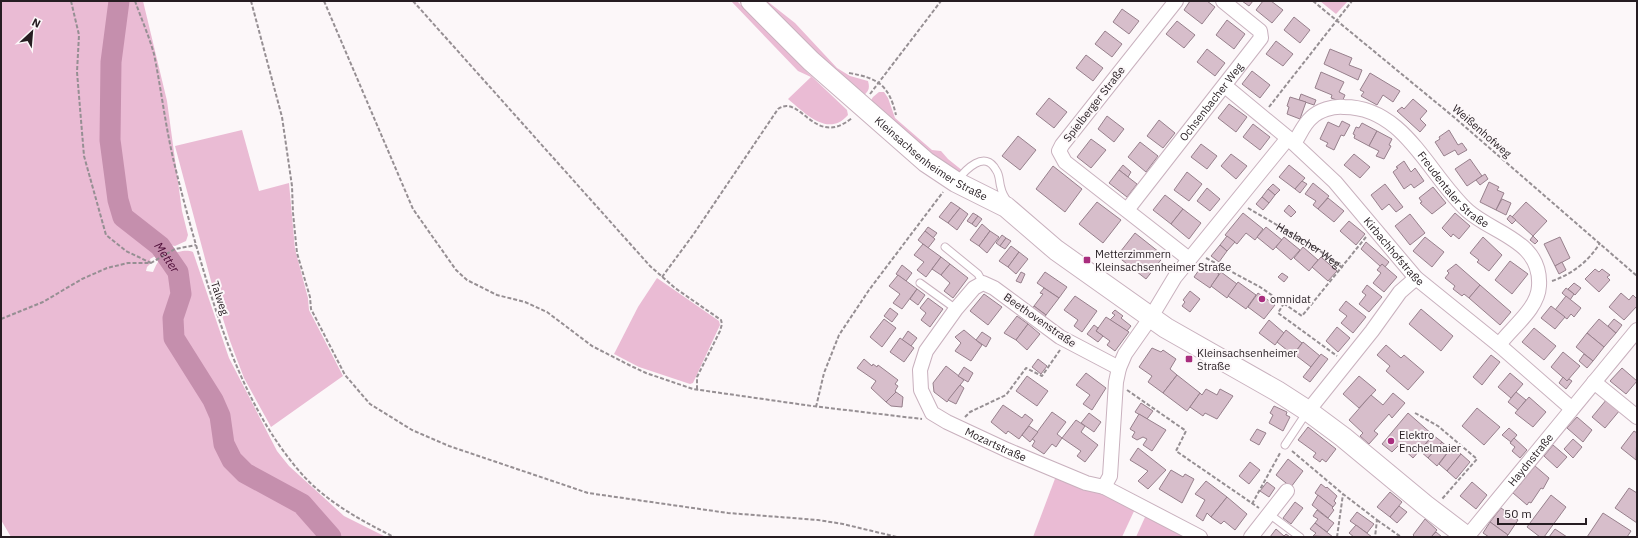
<svg xmlns="http://www.w3.org/2000/svg" width="1638" height="538" viewBox="0 0 1638 538" font-family="'IBM Plex Sans',sans-serif">
<rect width="100%" height="100%" fill="#fcf7f9"/>
<g fill="#eabbd4">
<path d="M1,1H143L167,101L182,211L188,235L186,241L175,246L170,245L169,248L150,259L151,263L147,267L146,271L153,272C159,258 163,253 178,252C184,251 187,250 193,252L229,358L277,451L289,466L344,516L386,537H11L1,520Z"/>
<path d="M731,1H737L807,72L847,110L848,115C828,138 805,113 788,99L811,77L798,71Z"/>
<path d="M760,1H767L795,23L837,68L850,76L868,81C870,88 869,91 863,96Z"/>
<polygon points="1320,1 1348,1 1336,14"/>
<polygon points="879,92 884,92 888,98 895,118 932,150 941,151 948,159 963,171 959,177 870,102 873,97"/>
<polygon points="242,130 259,191 289,183 295,249 308,298 309,310 343,376 271,427 244,378 230,341 211,281 175,146"/>
<polygon points="657,278 719,321 720,325 693,383 690,384 639,367 614,354 638,307"/>
<polygon points="1056,476 1106,491 1135,509 1122,537 1033,537"/>
<polygon points="1146,515 1187,537 1136,537"/>
</g>
<g fill="none" stroke-linecap="round" stroke-linejoin="round">
<path stroke="#c58fad" stroke-width="21" id="s1" d="M119,1L111,62L110,140L118,200L123,217L160,246L178,272L181,294L173,318L174,338L213,400L220,416L224,444L232,460L245,473L302,504L331,537"/>
</g>
<g fill="#d7becb" stroke="#97808c">
<polygon points="1190,1 1207,1 1215,7 1202,24 1184,10"/>
<polygon points="1242,1 1253,1 1249,6"/>
<polygon points="1263,1 1271,1 1283,10 1272,23 1256,10"/>
<polygon points="1122,9 1139,21 1129,34 1113,22"/>
<polygon points="1294,17 1310,30 1300,43 1284,30"/>
<polygon points="1227,20 1245,34 1234,49 1216,35"/>
<polygon points="1177,21 1195,35 1184,48 1166,34"/>
<polygon points="1105,31 1122,44 1112,57 1095,44"/>
<polygon points="1276,41 1293,54 1283,66 1266,54"/>
<polygon points="1207,49 1225,63 1215,76 1197,62"/>
<polygon points="1330,49 1352,58 1349,65 1362,70 1358,80 1324,64"/>
<polygon points="1086,55 1103,68 1093,81 1076,68"/>
<polygon points="1252,71 1270,85 1260,98 1242,84"/>
<polygon points="1321,72 1344,82 1339,92 1345,95 1342,102 1331,98 1332,95 1315,88"/>
<polygon points="1370,73 1400,91 1393,102 1383,95 1377,105 1361,96 1364,92 1360,90"/>
<polygon points="1301,94 1316,100 1314,105 1299,100"/>
<polygon points="1290,97 1306,102 1300,119 1287,114 1289,107 1287,106"/>
<polygon points="1049,98 1067,112 1054,128 1036,114"/>
<polygon points="1413,99 1427,111 1420,119 1426,125 1420,132 1397,111 1402,107 1404,109"/>
<polygon points="1229,104 1247,117 1236,132 1218,118"/>
<polygon points="1107,116 1124,129 1114,142 1098,129"/>
<polygon points="1159,120 1175,133 1163,148 1147,136"/>
<polygon points="1342,121 1350,125 1344,136 1341,135 1334,150 1326,146 1328,143 1320,139 1328,122 1339,127"/>
<polygon points="1362,123 1377,131 1369,146 1354,138 1355,135 1353,134 1356,127 1359,128"/>
<polygon points="1253,124 1270,137 1260,150 1243,137"/>
<polygon points="1449,130 1458,145 1462,143 1467,150 1458,155 1455,150 1444,156 1435,142 1440,139 1439,137"/>
<polygon points="1377,131 1392,139 1389,145 1391,146 1384,159 1376,156 1379,151 1369,146"/>
<polygon points="1018,136 1036,150 1020,170 1002,156"/>
<polygon points="1091,139 1106,150 1091,168 1077,157"/>
<polygon points="1140,142 1158,156 1146,172 1128,157"/>
<polygon points="1201,144 1217,156 1207,169 1191,157"/>
<polygon points="1231,154 1247,166 1236,179 1221,166"/>
<polygon points="1354,154 1370,167 1360,178 1344,165"/>
<polygon points="1470,159 1482,176 1467,186 1455,169"/>
<polygon points="1404,161 1411,172 1415,168 1424,181 1414,188 1411,184 1404,189 1393,172 1398,168 1396,167"/>
<polygon points="1123,165 1131,172 1128,177 1119,170"/>
<polygon points="1289,165 1305,178 1295,189 1279,177"/>
<polygon points="1053,166 1082,189 1065,212 1036,189"/>
<polygon points="1119,170 1137,184 1127,197 1109,183"/>
<polygon points="1187,172 1202,184 1189,201 1174,190"/>
<polygon points="1485,174 1488,179 1480,185 1476,180"/>
<polygon points="1302,181 1307,184 1300,193 1295,189"/>
<polygon points="1489,182 1499,187 1497,190 1504,193 1496,210 1480,202"/>
<polygon points="1313,183 1329,196 1318,209 1313,205 1316,201 1305,194"/>
<polygon points="1273,184 1280,190 1275,195 1268,189"/>
<polygon points="1385,184 1403,207 1396,212 1389,204 1382,210 1371,195"/>
<polygon points="1433,187 1446,203 1432,214 1420,203 1422,202 1419,198"/>
<polygon points="1207,188 1220,199 1210,211 1197,201"/>
<polygon points="1268,189 1275,195 1269,203 1262,197"/>
<polygon points="1165,195 1183,209 1171,224 1153,210"/>
<polygon points="1262,197 1269,203 1263,210 1256,204"/>
<polygon points="1328,198 1344,211 1334,222 1318,209"/>
<polygon points="1502,199 1511,203 1506,215 1496,210"/>
<polygon points="951,202 960,208 948,223 939,217"/>
<polygon points="1097,202 1121,220 1103,243 1079,224"/>
<polygon points="1526,202 1547,221 1533,236 1512,217"/>
<polygon points="1289,205 1296,212 1291,217 1284,211"/>
<polygon points="960,208 968,214 957,230 948,223"/>
<polygon points="1183,209 1201,223 1189,239 1171,224"/>
<polygon points="973,213 978,216 972,224 967,221"/>
<polygon points="1243,213 1263,229 1255,240 1246,233 1237,244 1225,235"/>
<polygon points="1455,213 1470,226 1459,239 1453,234 1451,237 1442,228"/>
<polygon points="1410,214 1425,233 1410,245 1395,226"/>
<polygon points="1510,215 1516,220 1512,224 1507,219"/>
<polygon points="978,216 982,219 976,227 972,224"/>
<polygon points="1349,221 1365,234 1356,245 1340,231"/>
<polygon points="982,224 990,231 979,246 970,240"/>
<polygon points="928,227 937,233 933,238 925,231"/>
<polygon points="1266,227 1282,240 1273,250 1257,237"/>
<polygon points="925,231 935,239 928,248 918,240"/>
<polygon points="990,231 999,237 987,253 979,246"/>
<polygon points="1135,233 1164,256 1146,279 1117,256"/>
<polygon points="1002,235 1006,238 1000,246 996,243"/>
<polygon points="1227,236 1235,242 1227,251 1220,245"/>
<polygon points="1533,236 1538,241 1535,244 1530,240"/>
<polygon points="1284,237 1300,250 1291,260 1276,247"/>
<polygon points="1425,237 1444,252 1432,267 1413,251"/>
<polygon points="1483,237 1502,255 1489,271 1477,262 1479,260 1470,253"/>
<polygon points="1560,237 1570,258 1555,266 1544,244"/>
<polygon points="1006,238 1011,241 1005,249 1000,246"/>
<polygon points="1366,242 1389,262 1385,267 1382,264 1380,266 1361,249"/>
<polygon points="923,244 941,257 926,277 917,270 924,262 914,255"/>
<polygon points="1220,245 1227,251 1219,262 1211,256"/>
<polygon points="1011,246 1019,252 1008,267 999,261"/>
<polygon points="1303,247 1318,260 1309,271 1294,258"/>
<polygon points="1019,252 1028,259 1016,274 1008,267"/>
<polygon points="941,257 950,264 941,275 932,269"/>
<polygon points="1321,257 1337,271 1328,281 1312,267"/>
<polygon points="1510,261 1528,274 1512,294 1495,280"/>
<polygon points="1562,262 1566,270 1559,274 1555,266"/>
<polygon points="1204,263 1219,274 1210,288 1194,277"/>
<polygon points="950,264 968,278 953,298 944,291 950,283 941,275"/>
<polygon points="1382,264 1397,277 1384,292 1373,283 1381,273 1377,270"/>
<polygon points="1456,264 1480,285 1469,298 1464,294 1462,296 1453,289 1455,286 1445,278 1449,273 1447,271"/>
<polygon points="902,265 912,273 906,281 896,274"/>
<polygon points="1595,269 1599,272 1602,269 1610,275 1607,277 1610,280 1599,292 1585,279"/>
<polygon points="1021,272 1025,274 1021,283 1016,281"/>
<polygon points="1045,272 1067,287 1059,298 1037,283"/>
<polygon points="1221,272 1237,284 1227,298 1211,286"/>
<polygon points="1282,273 1288,277 1284,282 1278,277"/>
<polygon points="898,275 917,289 902,309 893,303 900,294 889,286"/>
<polygon points="1238,282 1256,295 1246,309 1228,296"/>
<polygon points="1574,283 1581,288 1575,295 1568,289"/>
<polygon points="1367,285 1382,297 1369,312 1359,304 1366,295 1362,292"/>
<polygon points="1480,285 1511,312 1500,325 1469,298"/>
<polygon points="1044,288 1059,298 1046,315 1034,306 1043,294 1040,293"/>
<polygon points="1566,288 1574,294 1570,300 1562,293"/>
<polygon points="917,289 925,295 918,305 910,299"/>
<polygon points="1190,291 1200,299 1190,312 1182,306 1185,302 1183,300"/>
<polygon points="1258,293 1275,305 1264,319 1248,307"/>
<polygon points="1621,293 1629,300 1633,295 1637,299 1637,306 1624,320 1609,307"/>
<polygon points="984,294 1002,307 988,325 970,311"/>
<polygon points="1075,296 1097,311 1082,332 1074,326 1078,320 1064,310"/>
<polygon points="1566,296 1581,308 1574,317 1571,314 1567,319 1555,310"/>
<polygon points="928,298 943,309 930,327 921,320 926,313 920,308"/>
<polygon points="1346,301 1366,317 1353,333 1341,323 1347,316 1339,310"/>
<polygon points="1034,306 1046,315 1043,320 1031,311"/>
<polygon points="1551,306 1565,317 1555,329 1541,318"/>
<polygon points="890,308 898,314 892,322 884,316"/>
<polygon points="1421,309 1453,336 1441,351 1409,324"/>
<polygon points="1115,310 1123,316 1121,318 1131,326 1127,331 1110,320 1115,315 1112,313"/>
<polygon points="1017,316 1028,324 1016,340 1004,333"/>
<polygon points="1106,317 1129,332 1115,351 1107,345 1110,341 1096,331"/>
<polygon points="884,319 896,328 882,347 870,337"/>
<polygon points="1599,319 1616,333 1604,347 1587,333"/>
<polygon points="1614,319 1622,325 1616,333 1608,326"/>
<polygon points="1269,320 1284,333 1275,345 1259,333"/>
<polygon points="1028,324 1040,334 1027,350 1016,340"/>
<polygon points="1094,325 1098,328 1096,331 1103,336 1098,342 1087,334"/>
<polygon points="1337,327 1350,338 1338,352 1326,341"/>
<polygon points="1534,328 1556,346 1544,360 1522,342"/>
<polygon points="964,330 982,345 971,361 955,351 961,343 955,337"/>
<polygon points="1286,330 1302,343 1293,355 1277,342"/>
<polygon points="908,331 917,338 911,346 902,340"/>
<polygon points="982,332 991,338 986,347 976,340"/>
<polygon points="1587,333 1604,347 1593,361 1576,347"/>
<polygon points="900,338 914,348 904,362 890,352"/>
<polygon points="1303,342 1320,356 1311,367 1294,354"/>
<polygon points="1386,345 1401,358 1404,355 1424,372 1408,390 1386,371 1390,366 1377,355"/>
<polygon points="1152,348 1161,352 1163,350 1176,359 1170,369 1177,375 1163,393 1148,382 1152,376 1139,367"/>
<polygon points="1563,352 1580,366 1567,381 1551,367"/>
<polygon points="1321,354 1328,359 1310,382 1303,377"/>
<polygon points="1584,354 1593,361 1587,368 1579,361"/>
<polygon points="1491,355 1500,362 1482,385 1473,377"/>
<polygon points="864,359 872,366 873,364 877,367 878,365 898,380 895,384 898,386 895,391 896,392 886,402 871,388 876,381 857,368"/>
<polygon points="1038,359 1047,366 1041,374 1032,367"/>
<polygon points="946,366 964,380 947,402 934,392 933,383"/>
<polygon points="964,367 973,373 968,382 958,376"/>
<polygon points="1622,368 1637,381 1626,394 1610,381"/>
<polygon points="1086,373 1106,388 1092,410 1083,404 1090,395 1076,385"/>
<polygon points="1510,373 1523,384 1511,398 1498,387"/>
<polygon points="1177,375 1200,393 1187,411 1163,393"/>
<polygon points="1027,376 1048,391 1037,406 1016,391"/>
<polygon points="1359,376 1376,390 1359,408 1343,394"/>
<polygon points="1563,377 1567,381 1569,379 1572,381 1566,389 1559,383"/>
<polygon points="960,385 964,388 956,404 948,400"/>
<polygon points="1206,389 1217,395 1220,389 1233,396 1217,419 1205,413 1203,416 1190,407 1200,393 1202,395"/>
<polygon points="896,392 903,397 902,407 891,406 886,402"/>
<polygon points="1516,392 1526,400 1518,410 1508,402"/>
<polygon points="1393,393 1405,403 1392,418 1389,414 1374,431 1378,434 1369,444 1360,436 1363,433 1349,420 1371,395 1383,405"/>
<polygon points="1529,397 1546,412 1533,427 1515,413"/>
<polygon points="1607,399 1620,410 1605,428 1592,417"/>
<polygon points="1141,403 1153,411 1147,419 1135,412"/>
<polygon points="1003,405 1022,418 1025,414 1033,420 1019,439 1008,431 1006,434 991,422"/>
<polygon points="1274,406 1287,412 1286,415 1290,417 1283,431 1269,423 1273,415 1270,413"/>
<polygon points="1477,408 1500,427 1484,445 1462,426"/>
<polygon points="1052,412 1066,422 1057,434 1062,438 1056,447 1052,444 1044,454 1032,446 1035,441 1032,439"/>
<polygon points="1089,413 1101,422 1094,432 1081,423"/>
<polygon points="1408,413 1433,435 1413,458 1399,445 1392,452 1382,444"/>
<polygon points="1139,414 1166,430 1152,451 1143,445 1147,439 1143,437 1137,440 1132,437 1135,432 1130,429"/>
<polygon points="1577,417 1592,430 1583,442 1567,428"/>
<polygon points="1076,420 1085,426 1081,432 1098,445 1085,462 1077,456 1081,451 1062,438"/>
<polygon points="1029,426 1038,432 1030,442 1022,435"/>
<polygon points="1308,427 1336,449 1326,462 1322,459 1320,462 1313,457 1316,453 1298,440"/>
<polygon points="1509,428 1517,435 1511,442 1502,435"/>
<polygon points="1257,429 1266,433 1259,445 1250,440"/>
<polygon points="1634,431 1637,433 1636,460 1621,448"/>
<polygon points="1433,435 1442,442 1428,458 1420,451"/>
<polygon points="1514,438 1527,450 1520,458 1512,451 1515,447 1510,443"/>
<polygon points="1573,439 1582,447 1573,458 1564,449"/>
<polygon points="1442,442 1450,449 1437,466 1428,458"/>
<polygon points="1553,445 1567,457 1557,468 1544,456"/>
<polygon points="1452,447 1461,454 1447,471 1439,464"/>
<polygon points="1138,448 1166,470 1148,489 1138,481 1148,471 1130,460"/>
<polygon points="1461,454 1470,462 1456,479 1447,471"/>
<polygon points="1288,459 1303,471 1291,487 1276,475"/>
<polygon points="1250,462 1260,470 1249,484 1239,476"/>
<polygon points="1535,466 1549,478 1543,489 1541,488 1531,503 1529,502 1527,505 1513,493"/>
<polygon points="1171,470 1183,477 1185,474 1194,479 1182,503 1159,489"/>
<polygon points="1206,481 1227,497 1211,517 1207,513 1203,521 1196,516 1205,500 1195,494"/>
<polygon points="1267,482 1275,488 1269,497 1260,491"/>
<polygon points="1472,482 1487,495 1476,509 1460,496"/>
<polygon points="1321,484 1326,488 1327,487 1337,496 1334,501 1336,503 1333,507 1315,493"/>
<polygon points="1629,488 1637,493 1637,523 1615,508"/>
<polygon points="1390,492 1402,502 1390,517 1377,507"/>
<polygon points="1318,495 1333,507 1332,508 1334,510 1328,518 1312,505"/>
<polygon points="1551,495 1566,507 1544,537 1540,537 1527,527"/>
<polygon points="1227,497 1247,514 1235,530 1224,521 1221,524 1211,517"/>
<polygon points="1295,502 1303,508 1291,524 1283,518"/>
<polygon points="1399,506 1407,512 1397,523 1390,517"/>
<polygon points="1501,508 1518,520 1508,535 1490,522"/>
<polygon points="1317,510 1334,523 1327,532 1315,523 1318,519 1313,516"/>
<polygon points="1357,512 1374,524 1367,533 1350,521"/>
<polygon points="1603,513 1631,531 1627,537 1587,537"/>
<polygon points="1425,519 1437,530 1431,537 1415,537 1413,535"/>
<polygon points="1490,522 1508,535 1506,537 1489,537 1483,533"/>
<polygon points="1315,523 1333,537 1313,536 1316,533 1310,529"/>
<polygon points="1356,525 1372,537 1354,537 1349,533"/>
<polygon points="1276,529 1284,536 1286,534 1290,537 1270,537"/>
<polygon points="1555,529 1567,537 1549,537"/>
<polygon points="1436,532 1442,537 1431,537"/>
</g>
<g fill="none" stroke-linecap="round" stroke-linejoin="round">
<g stroke="#c9b1be" stroke-width="9">
<g id="lane">
<path d="M957,181C965,170 985,149 996,170C1000,175 999,182 1001,188C1002,193 1005,198 1008,202"/>
<polyline points="945,247 978,274 983,283"/>
<polyline points="920,283 956,309"/>
<polyline points="1285,445 1307,412"/>
<polyline points="1269,514 1300,537"/>
</g>
</g>
<g stroke="#c9b1be" stroke-width="16">
<g id="street">
<polyline points="1176,1 1062,145 1059,151 1065,162 1189,259"/>
<path id="s3" d="M1225,86L1288,138L1335,182L1416,278L1499,345L1571,408"/>
<path id="s4" d="M1294,143C1300,135 1303,125 1311,118C1319,110 1333,106 1344,107C1405,107 1429,176 1468,211C1494,234 1542,241 1539,286C1538,309 1511,328 1499,345"/>
<path id="s5" d="M1127,210L1261,38L1260,31L1223,1"/>
<path id="s6" d="M1119,368L1060,337L994,288L983,283L974,288L956,309L926,351L920,370L921,390L932,413L947,422L1007,450L1086,483L1104,487L1200,537"/>
<polyline points="1594,382 1637,417"/>
<polyline points="1308,411 1372,331 1400,292 1416,278"/>
<polyline points="1104,487 1110,476 1116,382 1119,368 1125,354 1151,317 1175,277 1288,138"/>
<polyline points="1251,537 1287,491"/>
<path id="s7" d="M1467,537L1637,330"/>
</g>
</g>
<g stroke="#c9b1be" stroke-width="22">
<g id="secondary">
<path id="s8" d="M751,1L811,61L926,162L956,182L1006,207L1056,250L1166,328L1277,391L1308,411L1343,437L1425,505L1467,537"/>
</g>
</g>
<g stroke="#968f93" stroke-width="2" stroke-dasharray="4 2" stroke-linecap="butt">
<polyline points="71,1 79,35 77,72 84,156 106,235 126,251 151,263"/>
<path d="M135,1C141,18 149,36 154,54C161,88 165,123 173,158C184,204 197,250 211,295C231,358 256,421 300,472C325,501 360,520 394,537"/>
<polyline points="251,1 282,117 292,186 293,213 297,253 310,297 311,309 345,375 370,404 412,430 449,446 588,493 728,513 818,520 843,524 897,537"/>
<polyline points="324,1 413,209 456,270 467,280 497,295 525,302 547,312 592,346 629,365 646,373 693,389 812,406 922,419"/>
<polyline points="413,1 650,266 675,288 721,320 722,324 720,331 697,377 697,389"/>
<polyline points="1313,1 1455,118 1637,276"/>
<path d="M849,73C878,78 889,85 896,115"/>
<polyline points="870,94 941,1"/>
<polyline points="1269,107 1352,1"/>
<path id="s2" d="M1248,208L1316,248L1343,268"/>
<polyline points="1206,258 1260,287 1302,316 1366,237"/>
<path d="M662,277L693,235L778,109C801,93 814,149 852,118"/>
<path d="M1552,281C1572,274 1588,262 1600,243"/>
<polyline points="1284,303 1278,313 1337,356"/>
<polyline points="1,319 43,302 82,279 107,268 128,263 151,263 175,249 196,245"/>
<polyline points="1127,390 1186,431 1176,451 1259,508"/>
<polyline points="816,407 824,373 839,335 869,290 943,192"/>
<polyline points="1415,413 1438,426 1477,459 1442,499"/>
<polyline points="965,417 970,412 1006,395 1026,368 1042,376 1060,350"/>
<polyline points="1292,451 1343,494 1377,520 1375,537"/>
<polyline points="1252,504 1280,453"/>
<polyline points="1377,520 1401,537"/>
<polyline points="1337,537 1343,494"/>
</g>
<use href="#lane" stroke="#fff" stroke-width="7"/>
<use href="#street" stroke="#fff" stroke-width="14"/>
<use href="#secondary" stroke="#fff" stroke-width="20"/>
</g>
<g fill="#a92d7e" stroke="#fcf7f9" stroke-width="1.5">
<rect x="1083" y="256" width="8" height="8" rx="2"/>
<circle cx="1262" cy="299" r="4"/>
<rect x="1185" y="355" width="8" height="8" rx="2"/>
<circle cx="1391" cy="441" r="4"/>
</g>
<g text-anchor="middle" dominant-baseline="central" stroke-width="4" stroke-linejoin="round" paint-order="stroke">
<g font-size="11" fill="#261d22" stroke="#fcf7f9">
<text stroke="none"><textPath href="#s5" startOffset="137">Ochsenbacher Weg</textPath></text>
<text transform="translate(1094 104) rotate(-52)">Spielberger Straße</text>
<text transform="translate(1482 131) rotate(41)">Weißenhofweg</text>
<text stroke="none"><textPath href="#s8" startOffset="240">Kleinsachsenheimer Straße</textPath></text>
<text stroke="none"><textPath href="#s4" startOffset="208">Freudentaler Straße</textPath></text>
<text stroke="none"><textPath href="#s2" startOffset="71">Haslacher Weg</textPath></text>
<text stroke="none"><textPath href="#s3" startOffset="237">Kirbachhofstraße</textPath></text>
<text transform="translate(220 298) rotate(72)">Talweg</text>
<text transform="translate(1040 320) rotate(35)">Beethovenstraße</text>
<text stroke="none"><textPath href="#s6" startOffset="387">Mozartstraße</textPath></text>
<text stroke="none"><textPath href="#s7" startOffset="100">Haydnstraße</textPath></text>
</g>
<g font-size="11" fill="#261d22" stroke="#fcf7f9" text-anchor="start">
<text x="1095" y="254">Metterzimmern<tspan x="1095" dy="13">Kleinsachsenheimer Straße</tspan></text>
<text x="1270" y="299">omnidat</text>
<text x="1197" y="353">Kleinsachsenheimer<tspan x="1197" dy="13">Straße</tspan></text>
<text x="1399" y="435">Elektro<tspan x="1399" dy="13">Enchelmaier</tspan></text>
</g>
<g font-size="12" font-style="italic" fill="#4c0b36" stroke="#fcf7f9">
<text stroke="none"><textPath href="#s1" startOffset="278">Metter</textPath></text>
</g>
</g>
<rect width="1638" height="538" fill="none" stroke="#261d22" stroke-width="4"/>
<g transform="translate(32 32) rotate(26)" stroke="#fcf7f9" stroke-width="3" paint-order="stroke">
<path d="M0-3L7 15L0 10L-7 15Z" fill="#261d22"/>
<text y="-6" font-size="11" font-weight="bold" text-anchor="middle" fill="#261d22">N</text>
</g>
<path d="M1498 518v6h88v-6" fill="none" stroke="#261d22" stroke-width="2"/>
<text x="1504" y="518" font-size="12" fill="#261d22" stroke="#fcf7f9" stroke-width="3" paint-order="stroke">50 m</text>
</svg>
